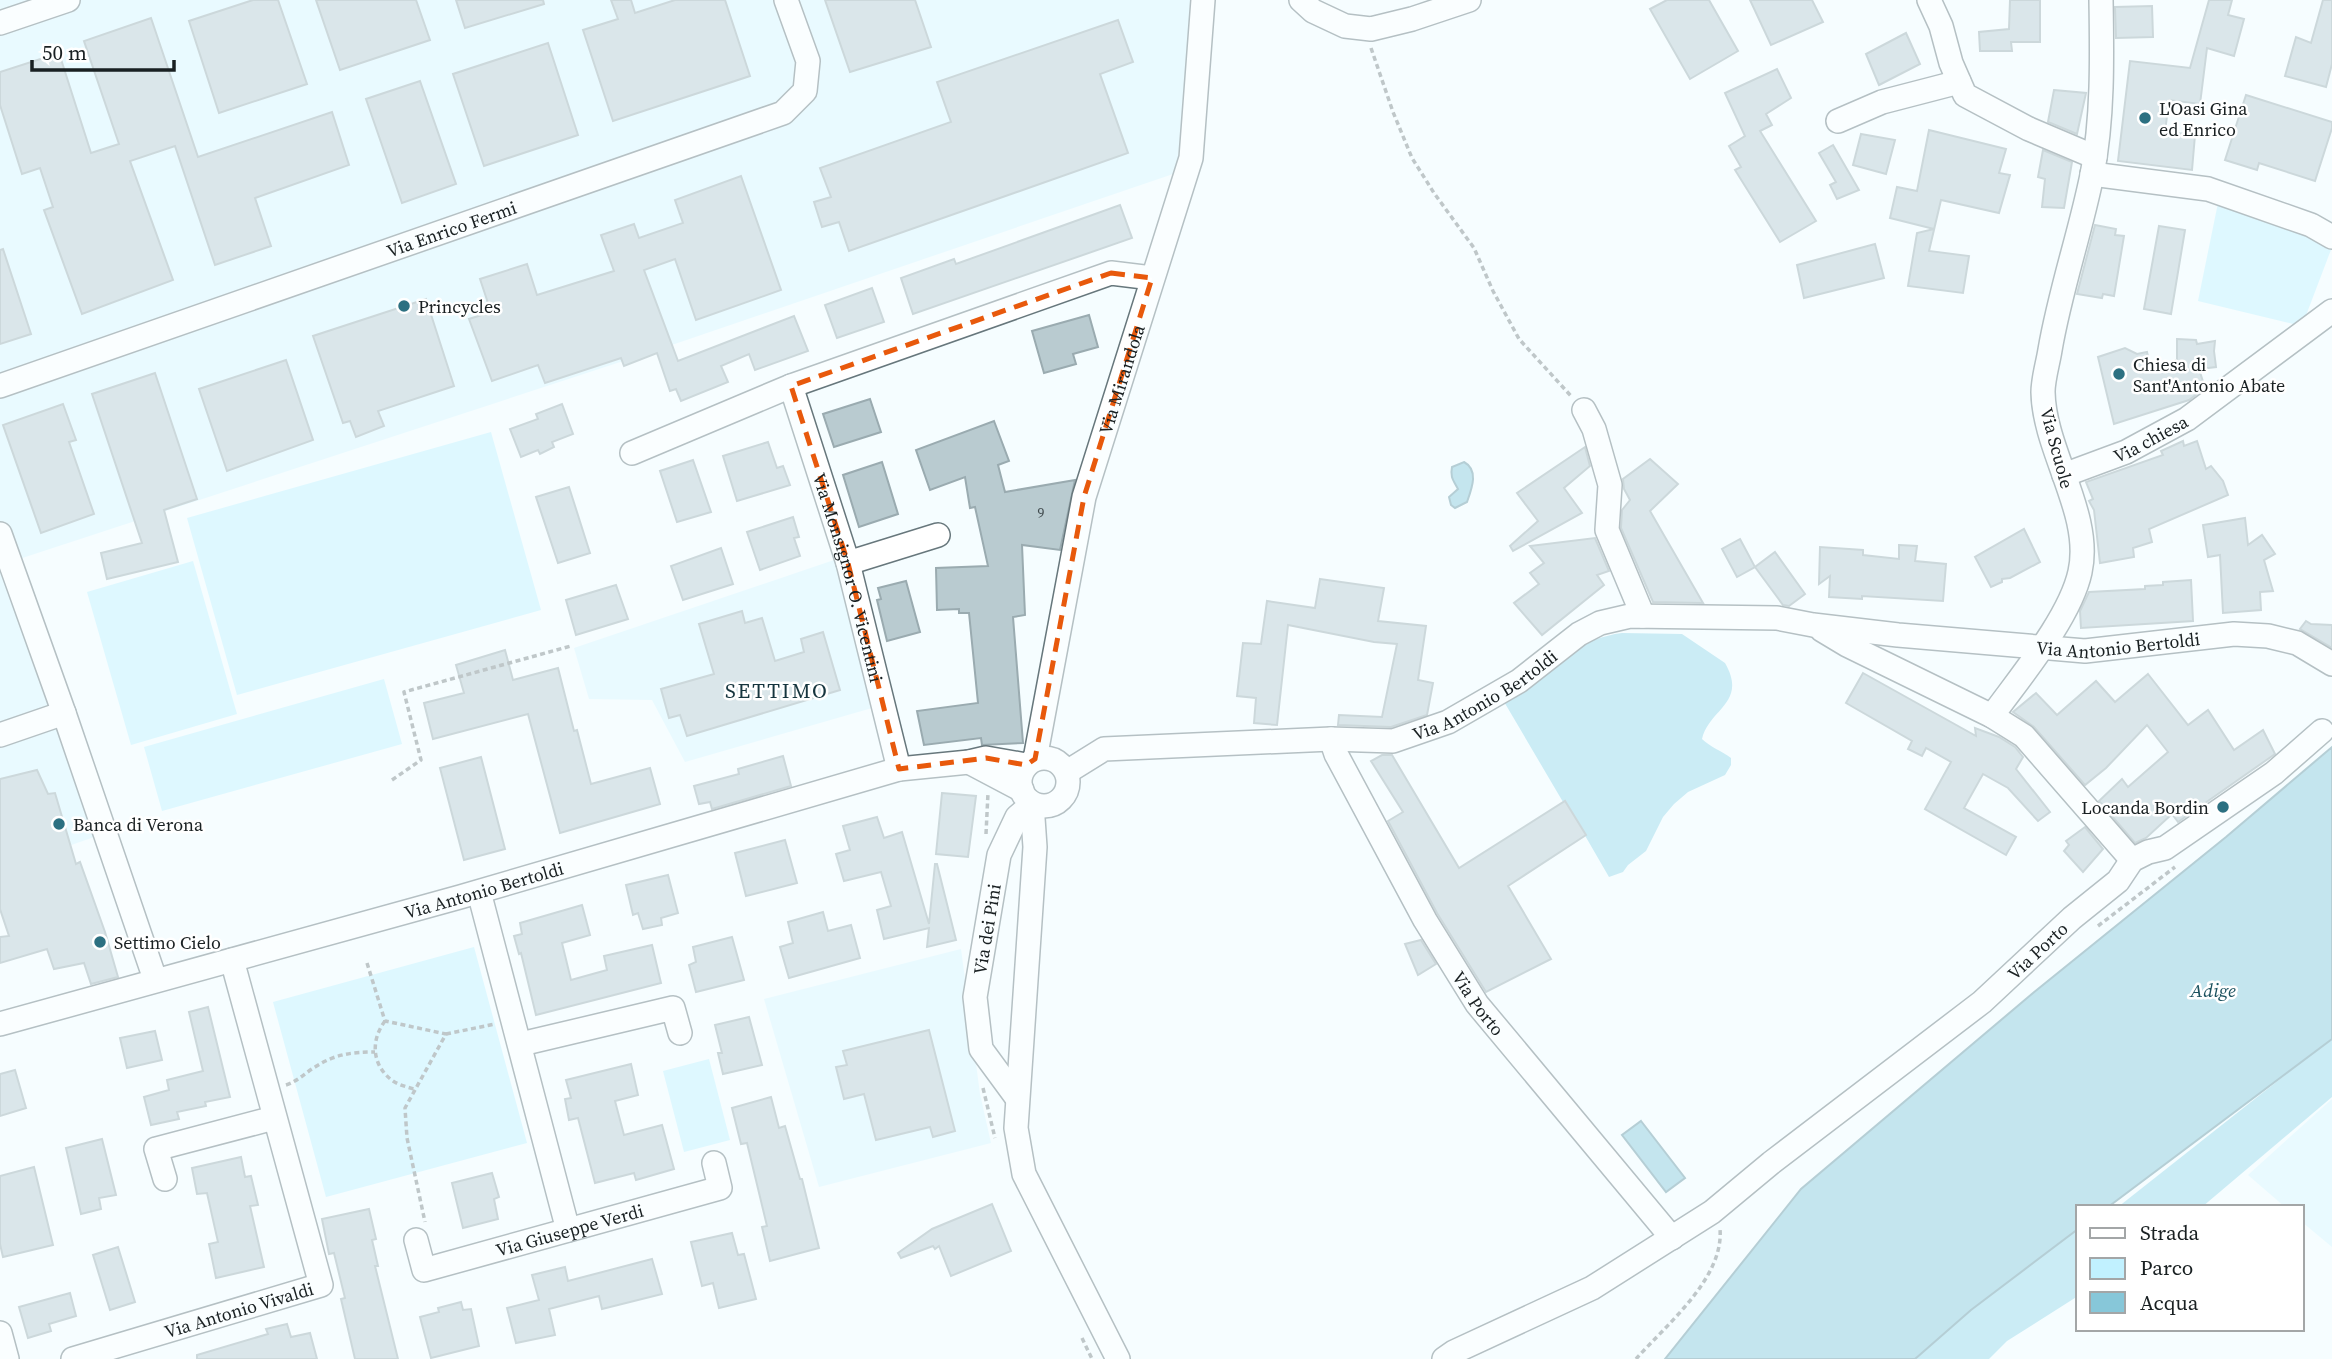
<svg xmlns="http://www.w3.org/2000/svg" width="2332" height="1359" viewBox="0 0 2332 1359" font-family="'Source Serif 4',serif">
<rect width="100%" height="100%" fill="#f5fdff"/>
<g fill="#daf6fe">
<polygon points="0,0 1197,0 1176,173 663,348 4,564 97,836 0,870"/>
<polygon points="837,559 872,708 685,762 652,700 589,699 574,648"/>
<polygon points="961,949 980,1094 991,1143 819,1187 764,999"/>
<polygon points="2332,1099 2332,1247 2302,1222 2302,1207 2285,1207 2248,1175"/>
</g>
<g fill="#c1f1ff">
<polygon points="2218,203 2253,215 2332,247 2302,326 2198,301"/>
<polygon points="491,432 541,610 237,695 187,518"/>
<polygon points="193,561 237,714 131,745 87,592"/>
<polygon points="384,679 402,744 162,811 144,747"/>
<polygon points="474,947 527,1143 326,1197 273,1002"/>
<polygon points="709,1059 730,1140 684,1152 663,1071"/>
</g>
<g fill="#97d7e9">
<path d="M1622,633L1682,634L1725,663C1748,703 1709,709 1702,739C1710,747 1722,751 1731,758V765L1725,775L1688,792L1674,804L1663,817L1646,851L1628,865L1623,872L1609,877L1565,801L1563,802L1503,700C1540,673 1575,639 1622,633Z"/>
<polygon points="2332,1038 2332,1097 2202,1207 2118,1207"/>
<polygon points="2078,1227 2078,1296 2007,1341 1989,1359 1908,1359 1936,1329"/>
</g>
<g fill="#87c7d9" stroke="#6695a2" stroke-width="2">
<path d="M1464,462C1479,470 1472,488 1467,502L1455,508L1451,505L1449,497L1458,489C1453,480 1450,477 1452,467Z"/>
<polygon points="2332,747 2332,1039 2108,1207 2078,1207 2078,1229 1971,1310 1915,1359 1665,1359 1801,1189 2033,993 2226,837"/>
<polygon points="1641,1121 1685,1178 1666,1192 1622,1135"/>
</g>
<g fill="#b9cbd0" stroke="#9aabb0" stroke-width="2">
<polygon points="253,0 278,0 307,84 219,113 189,21"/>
<polygon points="316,0 416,0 430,40 340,70"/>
<polygon points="456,0 543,0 544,4 465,28"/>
<polygon points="611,0 631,0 635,13 675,0 725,0 750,76 613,121 583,30 618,19"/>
<polygon points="825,0 915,0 931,47 850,72"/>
<polygon points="1667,0 1709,0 1738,51 1690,79 1650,9"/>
<polygon points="1750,0 1812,0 1823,22 1771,45"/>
<polygon points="2010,0 2040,0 2040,42 2011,42 2012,51 1980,51 1979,32 2009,29"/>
<polygon points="2209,0 2232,0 2228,15 2244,19 2234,56 2207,48 2200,104 2169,100 2165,132 2195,135 2192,170 2118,161 2130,61 2190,68"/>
<polygon points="2323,0 2332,0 2332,64 2326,87 2285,76 2296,37 2311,43"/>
<polygon points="2152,6 2153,37 2116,38 2115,7"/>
<polygon points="151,18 198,157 332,112 349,165 255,198 271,246 215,265 175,146 130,161 173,280 82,314 44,210 53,207 40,168 22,174 0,105 0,72 59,53 91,153 119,144 84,41"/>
<polygon points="1118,20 1133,62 1100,74 1128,153 849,251 839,222 822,227 814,202 831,197 820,168 951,122 937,82"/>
<polygon points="1906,33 1920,64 1879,85 1866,54"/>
<polygon points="548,43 578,135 484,166 453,74"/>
<polygon points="1777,69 1791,98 1766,114 1772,125 1760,131 1816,221 1780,242 1735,170 1741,167 1729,146 1745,136 1725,93"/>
<polygon points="420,81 456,184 402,203 366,99"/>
<polygon points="2054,90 2086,93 2077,134 2048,122"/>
<polygon points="2246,95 2332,122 2332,128 2315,181 2259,163 2257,170 2225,160"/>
<polygon points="1929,130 2006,149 1999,173 2010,175 1999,213 1941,200 1929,251 1969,256 1963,293 1908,286 1917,233 1934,229 1890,218 1897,187 1917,191"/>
<polygon points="1861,134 1895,140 1886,174 1853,165"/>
<polygon points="1833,145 1859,190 1837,199 1830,185 1836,182 1819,153"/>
<polygon points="2043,150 2072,162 2064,208 2042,207 2045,179 2038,177"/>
<polygon points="741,176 781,290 696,320 675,259 644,270 678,361 794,316 808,351 755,370 749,354 721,366 728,382 681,401 676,389 670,391 657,353 624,366 621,358 545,383 538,365 492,381 469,319 491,312 480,279 527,264 537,295 614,271 601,235 634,224 639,238 683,223 675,200"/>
<polygon points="1120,205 1132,238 913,314 901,278 954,259 956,264"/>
<polygon points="2095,225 2116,229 2115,235 2124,236 2114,296 2103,294 2102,298 2077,294"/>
<polygon points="2159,226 2185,230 2171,314 2144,309"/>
<polygon points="1875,244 1884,278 1804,298 1797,265"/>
<polygon points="3,249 31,334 0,344 0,250"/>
<polygon points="872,288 884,322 837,338 825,305"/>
<polygon points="426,299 454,386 378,411 384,426 356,437 350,421 343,423 313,336"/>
<polygon points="1089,315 1098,347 1073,354 1076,364 1044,373 1032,331"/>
<polygon points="2177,339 2196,340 2197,344 2215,341 2214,351 2216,367 2199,369 2205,388 2189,400 2114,424 2098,357 2125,348 2137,354 2147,352 2151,370 2177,360"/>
<polygon points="286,360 313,440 227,471 199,389"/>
<polygon points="155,373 197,499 164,510 178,562 107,579 101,553 142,543 92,394"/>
<polygon points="870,399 881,432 834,447 823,414"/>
<polygon points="63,404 76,440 69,442 94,514 41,533 3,425"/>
<polygon points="562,404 573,434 552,442 554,447 540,454 538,450 521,457 510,429 538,419 536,414"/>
<polygon points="994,421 1009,461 998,465 1005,492 1075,480 1060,550 1022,545 1025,615 1013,617 1023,743 982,745 981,738 924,745 917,711 978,703 969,613 959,613 959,609 937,610 936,568 988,566 975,507 970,508 965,477 930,490 916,450"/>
<polygon points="2183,441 2184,446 2197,441 2206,469 2211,466 2223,481 2228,495 2149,529 2152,542 2133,548 2134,557 2100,563 2094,510 2089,501 2093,499 2086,482 2163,455 2161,451"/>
<polygon points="768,442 777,468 783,466 790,485 737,501 723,456"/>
<polygon points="1585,447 1590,466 1564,488 1582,513 1513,551 1510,546 1538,521 1517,493"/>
<polygon points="1650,459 1678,484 1650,511 1703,603 1653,602 1621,528 1622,510 1630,500 1624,489 1623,479"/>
<polygon points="693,460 711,512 677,522 660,471"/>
<polygon points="882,462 898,514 859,527 843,475"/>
<polygon points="569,487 590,553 558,563 536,497"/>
<polygon points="793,517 799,537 794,538 800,556 760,570 747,532"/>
<polygon points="2245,518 2248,545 2262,535 2275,554 2264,560 2273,591 2260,592 2261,610 2223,613 2220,555 2208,557 2203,525"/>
<polygon points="2024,529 2040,562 2010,578 2002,579 2002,582 1991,587 1975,557"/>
<polygon points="1595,538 1609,571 1597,575 1604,585 1542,635 1514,603 1539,584 1530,573 1544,563 1530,546"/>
<polygon points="1740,539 1755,567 1737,577 1722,549"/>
<polygon points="1899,545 1917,546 1915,561 1946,564 1943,601 1862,596 1862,599 1829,597 1830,576 1819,584 1820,547 1863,550 1863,555 1899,559"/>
<polygon points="721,548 733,584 683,600 671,566"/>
<polygon points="1775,552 1805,594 1789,606 1783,605 1755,567"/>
<polygon points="1320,579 1384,588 1378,621 1426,626 1418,680 1433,683 1427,715 1391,727 1338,725 1339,715 1382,717 1397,644 1374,642 1288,625 1277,725 1254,723 1256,698 1237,696 1243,643 1261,644 1267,601 1315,608"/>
<polygon points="2191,580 2193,621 2081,628 2080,611 2089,592 2145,589 2145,586 2163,585 2163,582"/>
<polygon points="906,581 920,632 887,641 877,600 881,599 878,588"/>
<polygon points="616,585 628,619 576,635 566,600"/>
<polygon points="742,611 745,623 762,618 775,661 804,652 801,639 823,632 840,690 687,736 680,715 669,718 661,689 714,674 699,624"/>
<polygon points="2306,621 2311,624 2332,625 2332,648 2300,629"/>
<polygon points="505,650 513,680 558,668 574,731 577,730 591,784 650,768 660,804 560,833 528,714 433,739 424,703 464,693 456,665"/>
<polygon points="1863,673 1976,736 1975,728 1999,737 2015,747 2023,757 2016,769 2050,812 2038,821 2008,788 1983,774 1964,808 2016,837 2006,855 1925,809 1951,762 1926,748 1922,756 1908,749 1912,741 1846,703"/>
<polygon points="2148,674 2188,725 2208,710 2234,750 2263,730 2275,754 2178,822 2172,814 2146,838 2135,843 2099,801 2122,779 2128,787 2168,752 2147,725 2106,768 2085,785 2034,727 2013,712 2036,693 2057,715 2096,681 2115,702"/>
<polygon points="1382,755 1392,755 1459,868 1565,801 1586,835 1508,886 1551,959 1486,992 1437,913 1388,821 1403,812 1371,761"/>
<polygon points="783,756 791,786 712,809 710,802 699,804 694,786 739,774 738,769"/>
<polygon points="481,757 505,849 464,860 440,768"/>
<polygon points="37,770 48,794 55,793 76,864 80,862 105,932 118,977 91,984 84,963 54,969 47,949 0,963 0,937 9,936 0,909 0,779"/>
<polygon points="942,793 976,796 968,857 936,854"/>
<polygon points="877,817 884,838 902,832 929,924 935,864 937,864 956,940 927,947 929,928 884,939 877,910 891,906 881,872 844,881 836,854 850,850 843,826"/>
<polygon points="2085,827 2103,849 2083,872 2064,851 2069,845 2066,841"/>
<polygon points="785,840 797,883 746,896 735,853"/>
<polygon points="668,875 678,913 661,918 662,925 643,929 638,913 633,915 626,885"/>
<polygon points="582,905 590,935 562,943 571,980 607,970 604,956 652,945 661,983 536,1015 521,953 519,954 514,936 522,934 520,923"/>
<polygon points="823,912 828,931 851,925 860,958 789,978 780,947 793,943 788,922"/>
<polygon points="732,937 744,980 696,992 689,965 696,962 693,947"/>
<polygon points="1421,940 1436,964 1418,975 1405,944"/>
<polygon points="208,1007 230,1097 205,1102 206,1106 177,1112 179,1119 151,1125 144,1097 169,1090 167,1080 203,1071 189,1012"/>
<polygon points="749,1017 762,1065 723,1074 718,1053 722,1053 715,1025"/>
<polygon points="929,1030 955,1131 933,1137 930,1127 876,1140 864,1094 844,1099 836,1067 847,1065 843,1051"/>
<polygon points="155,1031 162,1060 127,1068 120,1038"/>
<polygon points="631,1064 638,1095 615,1101 624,1135 662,1125 674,1169 636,1180 634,1173 595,1183 578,1118 569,1120 565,1099 571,1098 566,1080"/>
<polygon points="15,1070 26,1108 0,1116 0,1074"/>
<polygon points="771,1097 779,1128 785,1126 800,1179 802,1179 819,1248 770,1261 762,1227 767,1226 747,1143 741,1144 732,1108"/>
<polygon points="102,1139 116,1195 99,1198 101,1209 81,1214 66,1148"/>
<polygon points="241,1157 245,1177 251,1176 258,1205 250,1206 264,1267 216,1278 209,1244 218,1242 207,1193 197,1194 192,1168"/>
<polygon points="34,1167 53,1245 3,1257 0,1244 0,1176"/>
<polygon points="492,1173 499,1197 494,1199 498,1219 463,1228 452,1183"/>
<polygon points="992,1204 1011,1251 951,1276 939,1246 935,1249 933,1246 901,1258 898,1253 932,1229"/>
<polygon points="369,1209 376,1239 372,1240 378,1266 375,1266 398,1359 355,1359 341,1299 345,1298 334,1253 329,1254 322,1219"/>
<polygon points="732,1233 738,1255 744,1254 756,1299 719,1308 713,1283 702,1286 691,1242"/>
<polygon points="118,1247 135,1302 110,1310 93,1255"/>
<polygon points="652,1259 662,1294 602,1309 599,1296 549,1309 555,1335 516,1343 507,1308 539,1300 532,1275 565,1267 568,1281"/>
<polygon points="70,1293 76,1316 49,1324 51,1331 28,1338 19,1307"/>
<polygon points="461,1302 463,1310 471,1309 479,1346 431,1358 420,1317 439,1312 438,1308"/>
<polygon points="287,1324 291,1337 310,1333 317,1359 197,1359 197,1355 268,1334 266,1329"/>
</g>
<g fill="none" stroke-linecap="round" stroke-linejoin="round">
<g stroke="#67777c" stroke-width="26">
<g id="minor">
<polyline points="1301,0 1313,11 1345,26 1371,29 1412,19 1469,0"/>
<polyline points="1929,0 1941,26 1951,63 1965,95 2029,129 2095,157"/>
<polyline points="0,23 68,0"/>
<polyline points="1838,121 1882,102 1959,82"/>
<polyline points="2092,174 2208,189 2311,225 2332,237"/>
<path id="s1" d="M0,386L783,113L805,91L808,61L786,0"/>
<path id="s2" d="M791,386L848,563L899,769"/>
<polyline points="1584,410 1594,429 1610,485 1607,530 1643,616"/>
<polyline points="632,453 791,386 1111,273 1152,278"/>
<path id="s3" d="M2064,475L2126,452L2187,419L2332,311"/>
<polyline points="0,534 64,713 155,979"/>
<polyline points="848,563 938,535"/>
<polyline points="1822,630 1847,645 1992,716 2024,736 2132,860"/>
<path d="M1992,716C2020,677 2070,618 2080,572C2093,514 2044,451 2043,392C2043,379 2048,363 2050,350C2060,291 2080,234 2092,175C2103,119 2102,57 2101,0"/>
<polyline points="0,735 64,713"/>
<path id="s4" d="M1331,739L1336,754L1425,920L1477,1004L1672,1238"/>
<circle cx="1044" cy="782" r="24"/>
<path id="s5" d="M1035,759L1084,497L1191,158L1203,0"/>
<polyline points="969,762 1022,790"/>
<path id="s6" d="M1067,772L1104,749L1331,739L1393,741L1448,722L1519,681L1579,634L1600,623L1630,616L1777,618L1813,625L1898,635L2085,651L2234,634L2268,636L2297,643L2332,664"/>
<polyline points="1032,804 1035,847 1016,1128 1024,1174 1118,1359"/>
<polyline points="479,892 568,1230"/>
<path id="s7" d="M0,1024L460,897L899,769L969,762L986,758L1026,765"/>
<polyline points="521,1044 673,1008 680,1033"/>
<path id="s8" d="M1017,1098L981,1049L975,997L999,855L1017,817L1032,804"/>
<polyline points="165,1179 156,1149 274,1118"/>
<path id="s9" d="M416,1240L424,1270L720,1188L714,1163"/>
<polyline points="0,1333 7,1359"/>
<path id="s10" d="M73,1359L321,1285L232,960"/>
<path id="s11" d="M1444,1359L1454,1352L1592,1288L1712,1212L1771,1163L1982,1002L2072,918L2118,881L2132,860L2148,852L2165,848L2274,773L2322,731"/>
</g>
</g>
<g stroke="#7d8587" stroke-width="3.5" stroke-dasharray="5 3.5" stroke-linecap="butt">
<polyline points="1371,48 1393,112 1412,158 1434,193 1474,248 1493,291 1519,339 1571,396"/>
<polyline points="392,780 421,760 404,692 571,646"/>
<polyline points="986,834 988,793"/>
<polyline points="2098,926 2175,867"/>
<polyline points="367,963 385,1021 446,1034 405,1108 407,1138 425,1222"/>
<path d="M385,1021C370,1041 372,1066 393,1081C399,1085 407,1087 414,1089"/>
<polyline points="446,1034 495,1024"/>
<path d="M286,1085C298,1081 305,1073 315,1067C335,1054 352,1052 375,1052"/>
<polyline points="983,1088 995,1138"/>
<polyline points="1082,1338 1092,1359"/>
<path d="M1636,1359C1667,1324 1724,1278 1720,1229"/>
</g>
<use href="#minor" stroke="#fff" stroke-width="23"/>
</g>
<path d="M0 0H2332V1359H0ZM1111,273L1152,278L1084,497L1035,759L1026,765L986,758L899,769L848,563L791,386Z" fill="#f5fdff" fill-opacity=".55" fill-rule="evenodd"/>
<path fill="none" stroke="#e8590c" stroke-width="5" stroke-dasharray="14 9" stroke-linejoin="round" d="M1111,273L1152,278L1084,497L1035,759L1026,765L986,758L899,769L848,563L791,386Z"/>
<g fill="#2c7081" stroke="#fff" stroke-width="2.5">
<circle cx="2145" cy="118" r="7"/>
<circle cx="404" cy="306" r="7"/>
<circle cx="2119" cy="374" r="7"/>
<circle cx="2223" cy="807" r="7"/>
<circle cx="59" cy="824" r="7"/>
<circle cx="100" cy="942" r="7"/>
</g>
<g text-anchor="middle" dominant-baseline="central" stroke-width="5" stroke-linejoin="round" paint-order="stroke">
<g font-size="14" fill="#414b4e">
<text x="1041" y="513">9</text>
</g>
<g font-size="18" fill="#192022" stroke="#fff" text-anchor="start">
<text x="2159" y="108">L'Oasi Gina<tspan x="2159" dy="21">ed Enrico</tspan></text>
<text x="418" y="306">Princycles</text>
<text x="2133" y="364">Chiesa di<tspan x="2133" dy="21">Sant'Antonio Abate</tspan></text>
<text x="2209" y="807" text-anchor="end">Locanda Bordin</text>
<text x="73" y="824">Banca di Verona</text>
<text x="114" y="942">Settimo Cielo</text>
</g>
<g font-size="18" fill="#192022" stroke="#fff">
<text stroke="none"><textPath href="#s1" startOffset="478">Via Enrico Fermi</textPath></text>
<text stroke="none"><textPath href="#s5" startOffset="390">Via Mirandola</textPath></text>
<text stroke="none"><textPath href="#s3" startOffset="94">Via chiesa</textPath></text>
<text transform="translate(2057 448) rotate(75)">Via Scuole</text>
<text stroke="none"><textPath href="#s2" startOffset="200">Via Monsignor O. Vicentini</textPath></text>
<text stroke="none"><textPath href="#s6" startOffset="1094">Via Antonio Bertoldi</textPath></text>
<text stroke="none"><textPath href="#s6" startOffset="436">Via Antonio Bertoldi</textPath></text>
<text stroke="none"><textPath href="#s7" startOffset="502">Via Antonio Bertoldi</textPath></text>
<text stroke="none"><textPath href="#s8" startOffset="182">Via dei Pini</textPath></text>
<text stroke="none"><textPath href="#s11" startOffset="724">Via Porto</textPath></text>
<text stroke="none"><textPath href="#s4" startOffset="303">Via Porto</textPath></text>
<text stroke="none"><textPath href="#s9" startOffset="182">Via Giuseppe Verdi</textPath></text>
<text stroke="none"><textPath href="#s10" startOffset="173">Via Antonio Vivaldi</textPath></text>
</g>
<g font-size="19" font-style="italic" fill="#1b515e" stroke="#fff">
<text x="2213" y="990">Adige</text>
</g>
<g font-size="21" letter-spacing="2" fill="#16353e" stroke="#fff">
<text x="777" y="690">SETTIMO</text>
</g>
</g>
<rect x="2076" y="1205" width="228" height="126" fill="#ffffff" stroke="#a3a6a7" stroke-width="2"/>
<rect x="2090" y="1228" width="35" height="10" fill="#ffffff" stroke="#a3a6a7" stroke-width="2"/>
<text x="2140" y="1240" font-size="21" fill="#192022">Strada</text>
<rect x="2090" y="1258" width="35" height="21" fill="#c1f1ff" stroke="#a3a6a7" stroke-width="2"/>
<text x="2140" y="1275" font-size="21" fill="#192022">Parco</text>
<rect x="2090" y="1292" width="35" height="21" fill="#87c7d9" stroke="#a3a6a7" stroke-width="2"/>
<text x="2140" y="1310" font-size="21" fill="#192022">Acqua</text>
<path d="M32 60v10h142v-10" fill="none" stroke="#192022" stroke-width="3.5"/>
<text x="42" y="60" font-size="21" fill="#192022" stroke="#ffffff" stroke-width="5" paint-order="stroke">50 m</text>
</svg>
